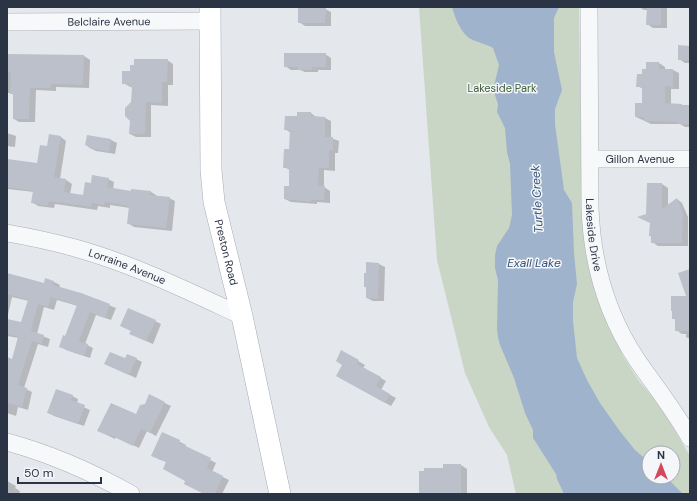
<svg xmlns="http://www.w3.org/2000/svg" width="697" height="501" viewBox="0 0 697 501" font-family="'DM Sans',sans-serif">
<rect width="100%" height="100%" fill="#e4e7ec"/>
<path fill="#c9d6c5" fill-rule="evenodd" d="M419,7H579L582,220L586,256L594,288L623,356L639,381L661,407L690,456V494H516L507,455L489,427L465,373L437,260ZM649,453H673V477H649Z"/>
<path fill="#9fb4cc" d="M452,7H559L554,18V52L562,90L555,109V124L564,190L572,203L574,253L577,284L573,302V321L577,358L587,380L600,403L619,430L635,450L649,462V477H666L683,494H564L557,479L556,474L533,438V430L525,413L514,378L500,345L498,337L497,328L498,280L495,268V255L497,246L509,228L512,215L510,164L507,152L505,128L497,112L498,104L495,95L494,86L499,65L493,48C486,44 476,42 469,38C460,31 455,18 452,7Z"/>
<g fill="#0003">
<polygon points="299,7 325,9 331,12 331,26 305,26 299,22"/>
<polygon points="639,7 667,7 667,28 653,28 647,24 648,10 644,10"/>
<polygon points="690,47 690,63 685,63 679,59"/>
<polygon points="325,54 331,58 331,70 318,70 318,72 305,72 300,70 291,70 285,66"/>
<polygon points="84,56 90,60 89,88 56,87 56,91 36,90 35,122 19,122 14,119 14,95 11,93 7,93 7,61"/>
<polygon points="167,60 173,64 173,85 168,85 168,106 151,105 151,137 136,137 130,134 133,88 123,83 131,72"/>
<polygon points="659,63 665,67 665,70 673,70 679,73 679,89 671,89 671,104 690,106 690,127 685,127 680,124 651,124 636,117 643,104 643,89 638,86 646,70"/>
<polygon points="298,113 311,113 317,118 325,118 331,121 331,138 339,141 338,153 335,153 335,171 324,170 324,187 330,191 330,203 317,202 317,204 291,202 285,199 290,187 290,170 284,167 290,150 291,133 285,129 298,117"/>
<polygon points="7,133 16,136 15,147 7,146"/>
<polygon points="88,136 111,140 117,143 115,154 96,151 90,148 86,145"/>
<polygon points="61,137 66,141 60,179 66,180 72,184 70,194 84,196 92,184 108,179 114,182 113,189 131,192 151,192 156,195 156,197 169,198 175,201 172,231 134,227 128,223 130,208 110,205 110,208 98,206 97,210 55,204 54,208 38,206 32,202 34,192 7,189 7,160 38,164 48,147"/>
<polygon points="662,184 668,188 668,206 677,199 682,203 688,217 688,246 658,246 652,242 652,237 650,236 651,223 647,215"/>
<polygon points="379,264 385,267 384,301 373,301 367,298 367,288 365,287"/>
<polygon points="7,275 44,284 46,279 54,282 60,285 59,288 81,294 116,308 111,320 96,315 85,344 93,348 90,358 66,350 60,346 66,338 78,306 57,300 54,310 44,307 37,334 50,339 48,347 38,344 24,388 32,392 28,410 18,407 16,416 7,413 7,358 13,360 19,338 7,336 7,320 22,323 29,301 12,297 7,319"/>
<polygon points="690,297 690,339 686,337 686,334 682,334 676,330 676,320 673,318"/>
<polygon points="155,321 161,324 153,344 137,337 132,331 122,326"/>
<polygon points="342,352 365,365 363,368 386,381 381,390 396,398 391,406 337,376 343,365"/>
<polygon points="136,359 142,362 136,378 112,367 125,360"/>
<polygon points="72,396 78,399 77,404 90,410 84,426 54,416 48,412"/>
<polygon points="150,396 171,406 156,436 147,431 139,448 116,437 115,439 105,434 136,416 146,404"/>
<polygon points="163,433 186,445 185,447 216,463 212,472 229,480 222,494 205,494 185,484 186,481 167,462 158,459"/>
<polygon points="461,465 467,469 467,494 422,494 444,469"/>
<polygon points="7,481 16,486 15,488 20,491 19,494 7,494"/>
</g>
<g fill="#bbc0ca">
<polygon points="298,7 326,8 325,23 298,23"/>
<polygon points="647,7 661,7 661,25 646,25"/>
<polygon points="678,45 690,46 690,60 678,60"/>
<polygon points="284,53 326,53 326,67 312,67 312,70 298,70 298,67 284,67"/>
<polygon points="7,54 84,55 83,85 51,84 51,88 30,88 29,119 13,119 13,94 10,94 11,72 7,72"/>
<polygon points="134,59 168,59 167,82 162,82 162,103 146,102 145,134 129,134 130,121 125,116 125,108 131,102 132,87 129,87 129,84 122,84 122,71 130,71 130,65 134,65"/>
<polygon points="646,62 659,62 659,69 673,69 673,87 665,86 665,103 682,104 682,105 690,105 690,124 678,124 678,122 644,121 644,117 635,117 635,103 642,103 642,87 636,87 637,74 642,74 642,69 646,69"/>
<polygon points="297,112 311,112 311,116 325,117 325,137 333,137 333,150 329,150 329,168 319,168 318,186 325,186 324,200 311,200 311,202 284,199 284,186 289,186 289,168 283,168 284,149 289,149 290,130 284,130 285,116 297,116"/>
<polygon points="49,134 61,136 54,177 66,179 64,192 83,195 85,182 91,183 92,175 109,178 107,187 131,191 131,189 151,191 150,195 170,197 166,228 127,224 129,206 105,202 104,205 92,203 91,207 49,201 48,206 31,203 33,191 7,187 7,159 37,163 40,145 47,146"/>
<polygon points="87,135 111,139 109,152 89,148 89,146 85,145"/>
<polygon points="647,183 662,183 662,209 677,198 683,213 682,243 651,243 651,236 649,236 650,223 637,217 646,214"/>
<polygon points="366,262 379,263 378,299 366,298 366,287 364,287 364,273 366,273"/>
<polygon points="690,269 690,331 675,331 675,319 672,319 672,311 671,311 671,296 686,296 678,273"/>
<polygon points="7,273 44,283 45,278 54,281 53,285 81,293 110,304 105,318 90,312 79,341 88,344 84,356 59,347 63,335 65,336 77,305 51,297 48,307 38,304 31,331 44,335 42,344 32,341 18,385 27,388 22,407 7,403 7,357 12,359 18,337 7,334 7,319 21,322 28,300 7,294"/>
<polygon points="128,308 156,320 146,341 129,334 131,331 120,326"/>
<polygon points="341,350 359,360 357,364 381,377 376,386 390,394 385,403 336,376 342,365 336,361"/>
<polygon points="110,352 125,358 127,354 137,358 129,375 104,364"/>
<polygon points="56,389 73,395 71,400 85,405 78,424 47,413"/>
<polygon points="149,394 165,402 150,433 141,429 133,446 110,435 109,436 97,431 111,403 136,414 140,405 145,404"/>
<polygon points="162,432 180,440 179,443 211,458 207,468 223,476 215,494 204,494 184,484 185,481 163,469 166,462 151,456"/>
<polygon points="443,464 461,464 461,494 421,494 421,493 419,493 419,471 424,471 424,468 443,468"/>
</g>
<g fill="none" stroke-linecap="round" stroke-linejoin="round">
<g stroke="#a9aeb7" stroke-width="18">
<g id="minor">
<path id="s1" d="M589,7L590,208C592,262 607,315 637,360C655,386 675,411 690,438"/>
<path id="s2" d="M7,22L210,21"/>
<path id="s3" d="M590,159H690"/>
<path id="s4" d="M7,233C30,237 53,242 75,248C133,264 188,291 242,316"/>
<path d="M7,442C51,454 92,472 131,494"/>
</g>
</g>
<g stroke="#a3abb8" stroke-width="22">
<g id="major">
<path id="s5" d="M210,7L211,170L214,202L242,316L280,494"/>
</g>
</g>
<use href="#minor" stroke="#f7f8fa" stroke-width="17"/>
<use href="#major" stroke="#fff" stroke-width="21"/>
</g>
<g text-anchor="middle" dominant-baseline="central" stroke-width="3" stroke-linejoin="round" paint-order="stroke">
<g font-size="11" fill="#2b3445" stroke="#f4f6f9">
<text stroke="none"><textPath href="#s2" startOffset="102">Belclaire Avenue</textPath></text>
<text stroke="none"><textPath href="#s3" startOffset="50">Gillon Avenue</textPath></text>
<text stroke="none"><textPath href="#s1" startOffset="228">Lakeside Drive</textPath></text>
<text stroke="none"><textPath href="#s5" startOffset="247">Preston Road</textPath></text>
<text stroke="none"><textPath href="#s4" startOffset="125">Lorraine Avenue</textPath></text>
</g>
<g font-size="11" fill="#3f6138" stroke="#f4f6f9">
<text x="502" y="88">Lakeside Park</text>
</g>
<g font-size="12" font-style="italic" fill="#34527a" stroke="#f4f6f9">
<text transform="translate(537 199) rotate(-93)">Turtle Creek</text>
<text x="534" y="263">Exall Lake</text>
</g>
</g>
<rect width="697" height="501" fill="none" stroke="#2b3445" stroke-width="16"/>
<g transform="translate(661 465)"><circle r="19" fill="#f4f6f9" stroke="#a4a8b1"/>
<path d="M0-3L7 15L0 10L-7 15Z" fill="#d1495b"/>
<text y="-6" font-size="11" font-weight="bold" text-anchor="middle" fill="#2b3445">N</text>
</g>
<path d="M18 477v6h83v-6" fill="none" stroke="#2b3445" stroke-width="2"/>
<text x="24" y="477" font-size="12" fill="#2b3445" stroke="#f4f6f9" stroke-width="3" paint-order="stroke">50 m</text>
</svg>
